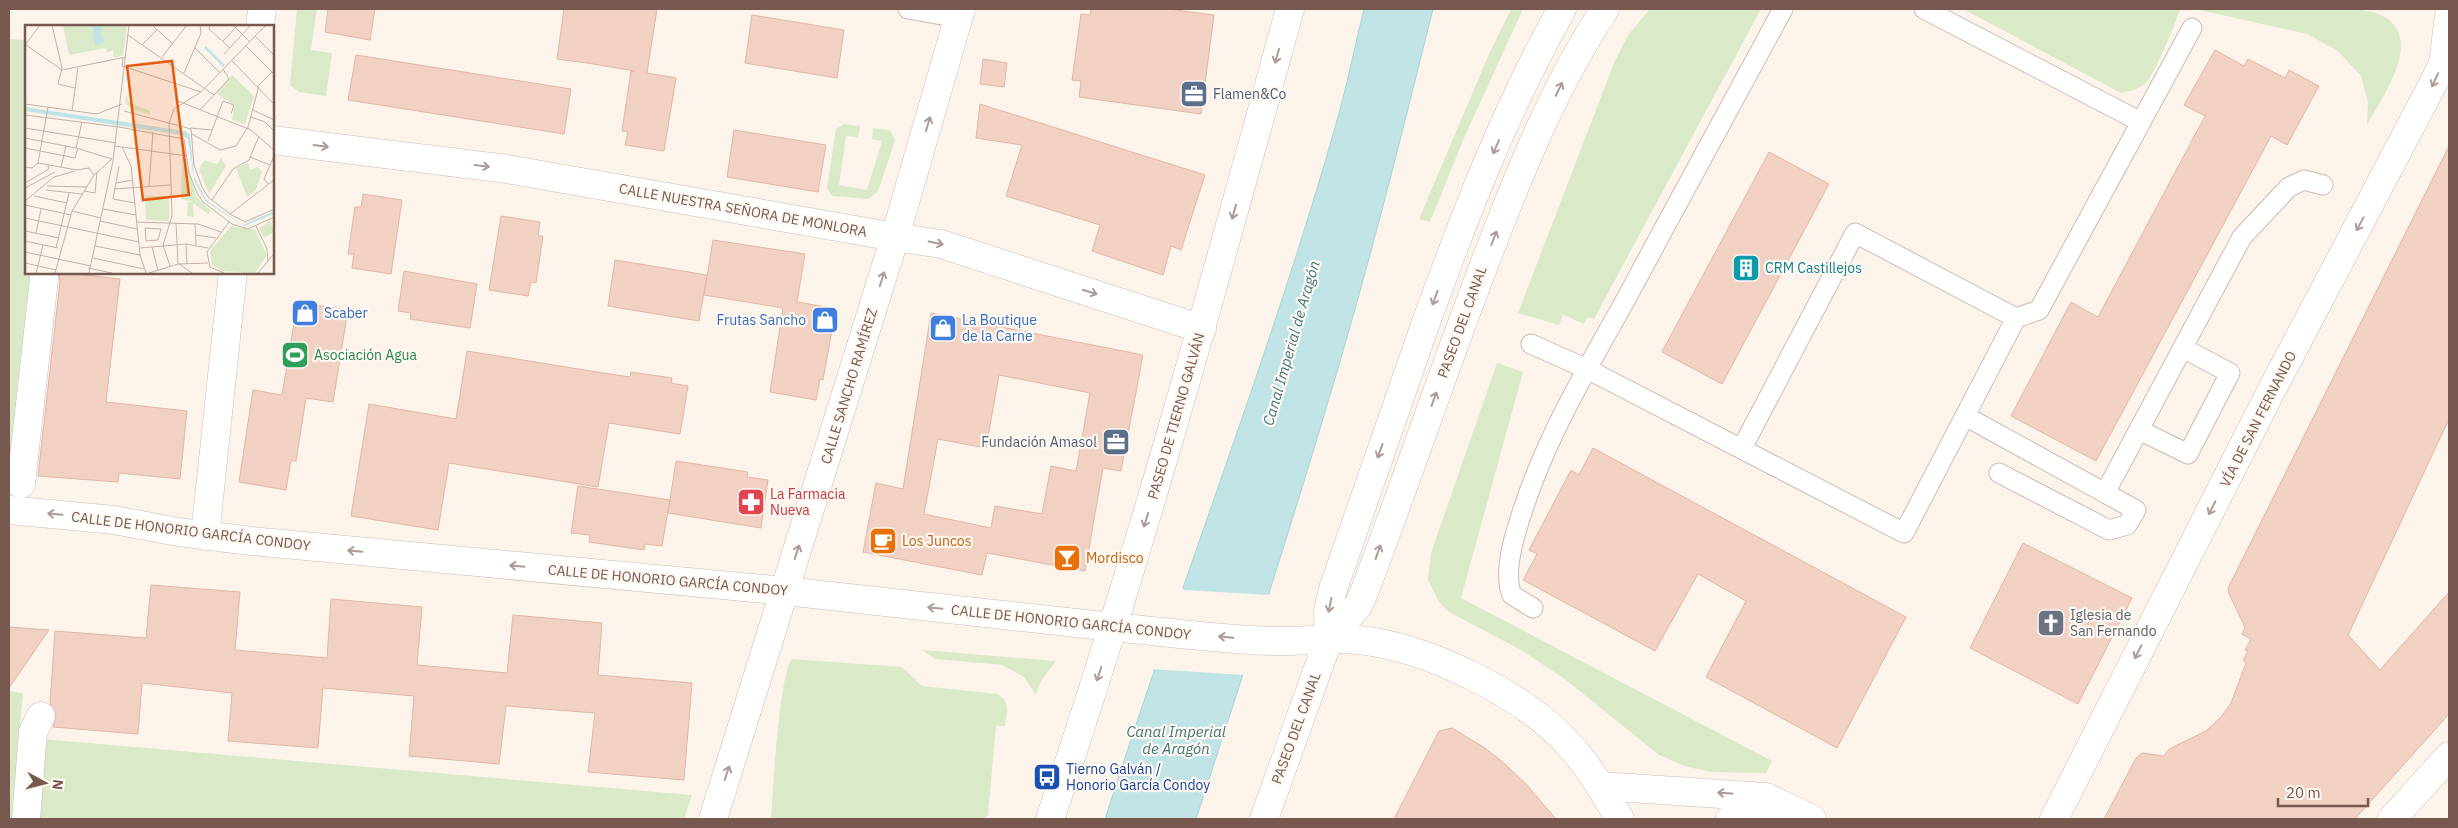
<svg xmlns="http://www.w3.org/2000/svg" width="2458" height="828" viewBox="0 0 2458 828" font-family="'IBM Plex Sans',sans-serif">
<rect width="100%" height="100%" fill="#fcf4eb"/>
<g fill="#daeac9">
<polygon points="297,9 317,9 311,50 332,53 326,96 299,92 290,85"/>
<polygon points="1511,9 1523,9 1464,138 1430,222 1419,219 1489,54"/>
<polygon points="1650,9 1761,9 1594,319 1588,317 1584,324 1563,315 1559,325 1518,313 1614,63 1628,35"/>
<path d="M1963,9H2180C2177,21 2154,75 2146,83C2139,90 2130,91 2121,93Z"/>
<path d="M2195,9H2357C2365,11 2375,12 2383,16C2425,39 2382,97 2367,125L2368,102L2361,76L2338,51L2307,34Z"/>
<polygon points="9,39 26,40 26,272 36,273 9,474"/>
<polygon points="844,124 860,126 858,137 846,136 839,185 867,190 882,141 872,139 873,128 890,130 895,140 878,191 869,199 832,196 827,188 836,129"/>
<polygon points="1497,363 1523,372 1461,598 1772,761 1766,773 1711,772 1684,766 1659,755 1566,680 1521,650 1449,612 1439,602 1428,580 1431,553"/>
<polygon points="922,650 1056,661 1041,681 1036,695 1024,677 1002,665 935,659"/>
<path d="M792,659L902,667L922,686L997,694C1011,701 1007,712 1005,726H996L988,815L984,819H771C773,792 779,674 792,659Z"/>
<polygon points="9,691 23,693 19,737 692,795 684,819 9,819"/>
</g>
<path fill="#c0e4e6" stroke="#a6d5d7" d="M1364,9H1433C1404,125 1375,242 1341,358C1296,512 1246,666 1196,819H1105C1180,584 1271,354 1338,117C1348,81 1355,45 1364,9Z"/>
<polygon fill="#fcf4eb" points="1180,586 1184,590 1270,595 1245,675 1151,669"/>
<g fill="#f0d1c4" stroke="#e2b6a5" fill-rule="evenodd">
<polygon points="328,9 375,9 370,40 325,32"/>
<polygon points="564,9 657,9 647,73 676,78 664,151 625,145 628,132 622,131 631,71 635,71 587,63 557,59"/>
<polygon points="1091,9 1168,9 1214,15 1201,114 1079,97 1081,81 1072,80 1081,14 1090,15"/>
<polygon points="752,15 844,30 837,78 745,63"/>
<polygon points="2215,50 2244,66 2248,59 2285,78 2289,70 2319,86 2287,145 2271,136 2096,461 2011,416 2071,302 2098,317 2205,116 2184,105"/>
<polygon points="356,55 571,89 564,134 348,100"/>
<polygon points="983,59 1007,63 1004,87 980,84"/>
<polygon points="980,104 1205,175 1181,250 1171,246 1163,275 1092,251 1100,225 1006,196 1022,145 976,138"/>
<polygon points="734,130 826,145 818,192 727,177"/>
<polygon points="2449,146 2449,419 2348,635 2380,670 2449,592 2449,714 2355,819 2104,819 2136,758 2142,753 2164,756 2169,749 2206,731 2221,717 2231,703 2246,663 2243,660 2248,651 2245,650 2251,639 2242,634 2245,627 2229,594 2228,588"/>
<polygon points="1769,152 1829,184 1722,384 1662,352"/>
<polygon points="363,194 402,200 391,274 352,268 354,254 348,254 355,207 361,207"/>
<polygon points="501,216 540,222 538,236 543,236 536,283 531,282 528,296 489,290"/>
<polygon points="713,240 805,254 797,302 832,308 828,329 832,330 823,380 820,379 816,400 770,392 783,308 704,295"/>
<polygon points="615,260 707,275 699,321 608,306"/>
<polygon points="404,271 477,284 470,328 410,319 411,313 398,311"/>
<polygon points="58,272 120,279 106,402 187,411 180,479 119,473 118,482 38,476 60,281"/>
<polygon points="302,303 348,310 333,402 306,398 296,461 291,460 286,490 239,482 253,390 282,395 294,323 299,323"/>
<path d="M931,313L1143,355L1121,471L1103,468L1085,571L987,553L982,575L863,552L876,483L903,489ZM999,375L1090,393L1076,471L1051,466L1042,514L995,506L991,528L924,514L938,439L986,448Z"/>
<polygon points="467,351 597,372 630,377 631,372 672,378 671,383 688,386 680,434 609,423 598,487 449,463 438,530 351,516 369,404 456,419"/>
<polygon points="1593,448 1906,617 1837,748 1706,677 1746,601 1698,574 1655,651 1523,580 1537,554 1529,550 1571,470 1579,475"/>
<polygon points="676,461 748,472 747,477 768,480 761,528 668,513"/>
<polygon points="578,486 670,500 662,546 645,544 644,550 589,542 590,535 571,533"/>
<polygon points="2023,543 2132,598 2078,704 1970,648"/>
<polygon points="151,585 240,592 235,650 327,658 331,599 422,607 417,665 507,673 513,615 602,623 598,675 692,683 684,780 588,772 595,713 506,706 499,764 409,756 414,696 323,688 318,748 228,741 232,693 142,683 138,734 53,727 56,715 50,703 55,631 146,638"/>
<polygon points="9,627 49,630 9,688"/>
<polygon points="1452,728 1485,748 1505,764 1526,784 1556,819 1394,819 1439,731"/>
</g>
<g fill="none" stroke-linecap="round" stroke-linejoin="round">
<g stroke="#cebab0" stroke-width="21">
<g id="lane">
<polyline points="908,9 959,18"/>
<polyline points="1924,9 2141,122 2039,310 2016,318"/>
<polyline points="2141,122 2192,28"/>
<polyline points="1531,344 1587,369 1904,533 2016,318 1855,233 1742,448"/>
<polyline points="1965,416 2136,510 2127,525 2109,530 1999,473"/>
<polyline points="2139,430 2188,454 2230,373 2183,348"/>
<polyline points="2105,493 2242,237 2289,187 2304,180 2323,185"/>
<path d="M1533,608L1512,595C1501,569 1519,521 1528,495C1552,427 1591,362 1626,299C1678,202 1731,105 1783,9"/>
</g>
</g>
<g stroke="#cebab0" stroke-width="29">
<g id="street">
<polyline points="260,26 262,9"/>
<polyline points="272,140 507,169 895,237 941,244 1202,329"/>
<polyline points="21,484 44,279"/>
<polyline points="9,510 114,520 178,532 251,541 785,591 1113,627"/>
<polyline points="205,536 233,272"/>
<polyline points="1600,786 1766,797 1812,819"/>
<polyline points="26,819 33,732 41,716"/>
<polyline points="713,819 895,237 961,9"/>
<polyline points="1730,819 1743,811 1775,806"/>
<polyline points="2054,819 2268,397 2435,80 2443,63 2449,16"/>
<polyline points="2392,819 2449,756"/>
</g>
</g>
<g stroke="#d4bcb0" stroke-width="29">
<g id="secondary">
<path d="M1113,627C1167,632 1222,640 1275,641C1303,642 1330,637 1359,640C1427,647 1526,695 1571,747C1591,769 1605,795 1620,819"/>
<path d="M1329,638L1358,606L1363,595C1405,486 1442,374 1484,265C1518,176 1553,88 1605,9"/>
<path d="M1050,819C1141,552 1215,280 1290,9"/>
<path d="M1264,819L1329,638L1328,611L1333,589C1363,502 1393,415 1424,328C1463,220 1505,110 1562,9"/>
</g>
</g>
<use href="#lane" stroke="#fff" stroke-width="19"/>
<use href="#street" stroke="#fff" stroke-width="28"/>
<use href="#secondary" stroke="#fff" stroke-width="28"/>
</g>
<defs><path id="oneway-shaft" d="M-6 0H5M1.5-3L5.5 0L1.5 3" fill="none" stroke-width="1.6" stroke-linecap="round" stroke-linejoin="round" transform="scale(1.25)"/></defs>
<g stroke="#ad9b95">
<use href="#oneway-shaft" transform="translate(1277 56) rotate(106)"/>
<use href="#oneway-shaft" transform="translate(2435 80) rotate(115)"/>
<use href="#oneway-shaft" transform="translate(1559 89) rotate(-64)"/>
<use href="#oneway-shaft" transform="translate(928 124) rotate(-74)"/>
<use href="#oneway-shaft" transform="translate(321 146) rotate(7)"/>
<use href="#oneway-shaft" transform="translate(1496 147) rotate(114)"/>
<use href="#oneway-shaft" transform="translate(482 166) rotate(7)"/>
<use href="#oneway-shaft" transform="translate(1234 212) rotate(106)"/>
<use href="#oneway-shaft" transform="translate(2360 224) rotate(118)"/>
<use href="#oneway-shaft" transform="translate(1494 238) rotate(-69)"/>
<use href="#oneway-shaft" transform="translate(936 243) rotate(12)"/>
<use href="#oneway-shaft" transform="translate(882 279) rotate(-73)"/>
<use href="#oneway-shaft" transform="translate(1090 292) rotate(18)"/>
<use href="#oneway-shaft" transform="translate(1435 298) rotate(110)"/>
<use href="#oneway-shaft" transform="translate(1434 399) rotate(-70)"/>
<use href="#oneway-shaft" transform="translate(1380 451) rotate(110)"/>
<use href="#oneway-shaft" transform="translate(2212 508) rotate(117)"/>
<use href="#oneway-shaft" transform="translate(55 514) rotate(-175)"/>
<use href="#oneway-shaft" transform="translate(1146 520) rotate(108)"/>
<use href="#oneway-shaft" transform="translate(355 551) rotate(-175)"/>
<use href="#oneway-shaft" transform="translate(797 552) rotate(-72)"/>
<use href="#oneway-shaft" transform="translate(1378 552) rotate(-71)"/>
<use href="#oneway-shaft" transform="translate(517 566) rotate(-175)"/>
<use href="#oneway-shaft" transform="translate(1330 605) rotate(101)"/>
<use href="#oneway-shaft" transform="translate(935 608) rotate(-174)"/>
<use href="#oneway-shaft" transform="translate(1226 637) rotate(-175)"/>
<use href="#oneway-shaft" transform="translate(2138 652) rotate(117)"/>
<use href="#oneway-shaft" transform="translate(1099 674) rotate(108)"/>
<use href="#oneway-shaft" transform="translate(727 773) rotate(-72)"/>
<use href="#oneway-shaft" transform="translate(1725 793) rotate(-177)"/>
</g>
<defs>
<g id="office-square" transform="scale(1.4375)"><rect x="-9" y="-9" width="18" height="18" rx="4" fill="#5c6f8a" stroke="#fef8f2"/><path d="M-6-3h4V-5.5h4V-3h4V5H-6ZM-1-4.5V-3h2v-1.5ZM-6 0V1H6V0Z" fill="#fff"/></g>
<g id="building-square" transform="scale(1.4375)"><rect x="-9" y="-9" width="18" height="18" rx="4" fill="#0f9aa8" stroke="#fef8f2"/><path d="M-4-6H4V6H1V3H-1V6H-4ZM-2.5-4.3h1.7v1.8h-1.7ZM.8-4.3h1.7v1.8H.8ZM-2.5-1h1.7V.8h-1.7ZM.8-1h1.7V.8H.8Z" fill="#fff"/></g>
<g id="shop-square" transform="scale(1.4375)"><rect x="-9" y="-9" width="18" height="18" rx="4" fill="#3f7fe0" stroke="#fef8f2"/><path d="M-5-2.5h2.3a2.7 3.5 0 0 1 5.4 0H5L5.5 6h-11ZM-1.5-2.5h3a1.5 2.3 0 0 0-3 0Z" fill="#fff"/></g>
<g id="stadium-square" transform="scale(1.4375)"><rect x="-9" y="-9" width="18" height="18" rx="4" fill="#2e9e5b" stroke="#fef8f2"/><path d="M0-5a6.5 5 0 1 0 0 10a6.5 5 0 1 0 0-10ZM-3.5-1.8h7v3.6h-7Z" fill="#fff"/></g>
<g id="pharmacy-square" transform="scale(1.4375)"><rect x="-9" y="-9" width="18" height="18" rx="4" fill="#e0444e" stroke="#fef8f2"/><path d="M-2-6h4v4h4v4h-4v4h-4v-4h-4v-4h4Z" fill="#fff"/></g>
<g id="cafe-square" transform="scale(1.4375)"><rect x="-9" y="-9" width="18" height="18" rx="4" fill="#e8710a" stroke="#fef8f2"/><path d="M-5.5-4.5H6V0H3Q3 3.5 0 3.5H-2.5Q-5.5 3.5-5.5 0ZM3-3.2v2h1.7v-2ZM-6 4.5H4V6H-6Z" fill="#fff"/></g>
<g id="bar-square" transform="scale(1.4375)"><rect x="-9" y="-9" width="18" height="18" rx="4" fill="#e8710a" stroke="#fef8f2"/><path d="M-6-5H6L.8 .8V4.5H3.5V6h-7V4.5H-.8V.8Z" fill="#fff"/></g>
<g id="church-square" transform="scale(1.4375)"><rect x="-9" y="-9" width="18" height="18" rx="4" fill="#6b7280" stroke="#fef8f2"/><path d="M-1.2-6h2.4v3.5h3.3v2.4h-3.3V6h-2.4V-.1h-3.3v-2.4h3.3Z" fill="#fff"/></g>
<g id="bus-square" transform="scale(1.4375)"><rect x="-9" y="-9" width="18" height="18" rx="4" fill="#1a4fb4" stroke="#fef8f2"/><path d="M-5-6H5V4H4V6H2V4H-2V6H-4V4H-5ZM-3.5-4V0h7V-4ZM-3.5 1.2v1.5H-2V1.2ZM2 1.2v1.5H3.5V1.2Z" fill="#fff"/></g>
</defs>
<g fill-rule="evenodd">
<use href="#office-square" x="1194" y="94"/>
<use href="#building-square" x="1746" y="268"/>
<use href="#shop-square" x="305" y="313"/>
<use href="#shop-square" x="825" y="320"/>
<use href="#shop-square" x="943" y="328"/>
<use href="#stadium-square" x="295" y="355"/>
<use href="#office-square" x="1116" y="442"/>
<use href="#pharmacy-square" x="751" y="502"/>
<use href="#cafe-square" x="883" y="541"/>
<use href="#bar-square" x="1067" y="558"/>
<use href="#church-square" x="2051" y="623"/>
<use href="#bus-square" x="1047" y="777"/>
</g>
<g text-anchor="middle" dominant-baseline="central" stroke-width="4.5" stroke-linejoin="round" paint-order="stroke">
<g font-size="14" fill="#4e5e75" stroke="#fef8f2" text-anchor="start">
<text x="1213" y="94">Flamen&amp;Co</text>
<text x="1097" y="442" text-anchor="end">Fundación Amasol</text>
</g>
<g font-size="14" fill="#77584e" stroke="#fef8f2">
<text transform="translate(743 210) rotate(10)">CALLE NUESTRA SEÑORA DE MONLORA</text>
<text transform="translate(1462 322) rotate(-70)">PASEO DEL CANAL</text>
<text transform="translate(849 386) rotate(-73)">CALLE SANCHO RAMÍREZ</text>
<text transform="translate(1176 416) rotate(-74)">PASEO DE TIERNO GALVÁN</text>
<text transform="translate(2258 419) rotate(-63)">VÍA DE SAN FERNANDO</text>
<text transform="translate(191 531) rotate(7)">CALLE DE HONORIO GARCÍA CONDOY</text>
<text transform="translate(668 580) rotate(5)">CALLE DE HONORIO GARCÍA CONDOY</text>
<text transform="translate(1071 622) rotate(6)">CALLE DE HONORIO GARCÍA CONDOY</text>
<text transform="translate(1296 728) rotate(-70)">PASEO DEL CANAL</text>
</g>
<g font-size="14" fill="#0d838f" stroke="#fef8f2" text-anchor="start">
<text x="1765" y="268">CRM Castillejos</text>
</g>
<g font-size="14" fill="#366cbe" stroke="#fef8f2" text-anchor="start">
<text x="324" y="313">Scaber</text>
<text x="806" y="320" text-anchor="end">Frutas Sancho</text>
<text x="962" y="320">La Boutique<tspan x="962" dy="16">de la Carne</tspan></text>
</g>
<g font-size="14" fill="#27864d" stroke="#fef8f2" text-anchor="start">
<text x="314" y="355">Asociación Agua</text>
</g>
<g font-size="14" fill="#be3a42" stroke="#fef8f2" text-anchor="start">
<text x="770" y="494">La Farmacia<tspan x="770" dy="16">Nueva</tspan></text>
</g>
<g font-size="14" fill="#c56008" stroke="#fef8f2" text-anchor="start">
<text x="902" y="541">Los Juncos</text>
<text x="1086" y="558">Mordisco</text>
</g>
<g font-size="14" fill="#5b616d" stroke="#fef8f2" text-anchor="start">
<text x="2070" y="615">Iglesia de<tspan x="2070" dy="16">San Fernando</tspan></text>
</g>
<g font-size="14" fill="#164399" stroke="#fef8f2" text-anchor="start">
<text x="1066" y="769">Tierno Galván /<tspan x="1066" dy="16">Honorio García Condoy</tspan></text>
</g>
<g font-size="15" font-style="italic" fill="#42777b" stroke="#fef8f2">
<text transform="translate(1291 343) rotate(-74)">Canal Imperial de Aragón</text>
<text x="1176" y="731">Canal Imperial<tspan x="1176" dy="17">de Aragón</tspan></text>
</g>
</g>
<g transform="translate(25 25)">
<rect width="249" height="249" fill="#fcf4eb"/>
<path d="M38,0H102L98,30L89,33L88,25L82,28L81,23L44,30ZM207,50L229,71L220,99L207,95L210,80L191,69ZM101,70L105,78L125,86V90L106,84L100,77ZM157,132L160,133L171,171L186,186L183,189L168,178L169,192L162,191L163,177H168L156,174ZM196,133L201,141L184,169L174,144L179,135L192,139ZM223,138L225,145L233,142L237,147L231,165L222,172L211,143ZM120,171H144V196L121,195ZM245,196L249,207L239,213L234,203ZM206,201L230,205L242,230L230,248L197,246L187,240L185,226Z" fill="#daeac9"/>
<path d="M67,0H77L76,9L80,18L70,20ZM0,82L160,106L165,110L169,151L181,175L218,200L249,186V189L219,201L180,176L169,155L163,114L156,110L0,86Z" fill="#c0e4e6"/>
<path fill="none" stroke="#c0e4e6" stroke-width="2.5" d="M180,22L199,41"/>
<path fill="none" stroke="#c3b1a7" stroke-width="1" d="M27,0L37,43L33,59L50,63M127,0L148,19M185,0L184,4L205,23M208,0L225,17M103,10L189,70M230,11L249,30M198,16L213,0M118,19L132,5M0,20L15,0M1,20L37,45L101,32M221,21L249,49M170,23L195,48M199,29L226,0M137,32L162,0M98,33L97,41L176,67M207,36L249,79M159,48L176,8L175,0M150,72L153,76L226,105L249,125M0,79L72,89L97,79M175,85L204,54L198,44M228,85L249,95M47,86L53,43M99,86L166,104L169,140L177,162L183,172L205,189L249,155M0,90L94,102M226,92L240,97L249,106M144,98L147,191L138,220L145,241M144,98L149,84L176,67L241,0M94,102L159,114L164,148L172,168L178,177L207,199L223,204L249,192M0,103L91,118M165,103L187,105M167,109L195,125L211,121L223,102L234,60L247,47M0,113L51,123L87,134M183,116L198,76L209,80L206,89M90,121L162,131M97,122L106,141L115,230L121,248M0,123L50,133L53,123M51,123L57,97M225,132L245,140M13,138L23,82M0,142L7,143L13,138L52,145L64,143L69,150M36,142L41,121M0,158L24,144L23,140M91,158L108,155M243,159L239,154L249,131M22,161L62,162M124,161L128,107M0,163L30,147M89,164L146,160M21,165L57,169M59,166L70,168L72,147M9,171L42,178M88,174L94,141M88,174L110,178M187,175L208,144L224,135L234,111M0,176L29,152L50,146M0,180L46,190M78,184L111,190M47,186L76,193M205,189L220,197L249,184M0,193L114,217M75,196L112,204M111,197L173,199L196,207M151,198L153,239M170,199L171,220M231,201L242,224L243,236M120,203L136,204L133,215L121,216ZM0,206L34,213M11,208L16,184M171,210L191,213M0,216L33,223M161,219L162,239M70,221L115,230M127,222L133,246M31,223L44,168M115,223L161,219L183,223M0,227L66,241M68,233L119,244M0,238L31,245M154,239L167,248M63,243L87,248M11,248L18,220M30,248L47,186L69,150L87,134M64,248L88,136L104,0M124,248L153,239L183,238M199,248L185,242L182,227L204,197M233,248L249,229"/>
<path fill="#e8590c" fill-opacity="0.15" stroke="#e8590c" stroke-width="2.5" d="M147,36L164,170L118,175L102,41Z"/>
<rect width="249" height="249" fill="none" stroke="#77584e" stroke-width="2.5"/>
</g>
<rect width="2458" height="828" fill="none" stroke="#77584e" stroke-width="20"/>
<g transform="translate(45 783) rotate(97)" stroke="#fef8f2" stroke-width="4" paint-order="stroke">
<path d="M0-4L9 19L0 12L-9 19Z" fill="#77584e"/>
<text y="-8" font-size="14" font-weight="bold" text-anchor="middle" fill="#77584e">N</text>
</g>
<path d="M2278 798v8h90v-8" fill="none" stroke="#77584e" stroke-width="2.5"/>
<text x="2286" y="798" font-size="15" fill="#77584e" stroke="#fef8f2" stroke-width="4" paint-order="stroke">20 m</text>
</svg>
